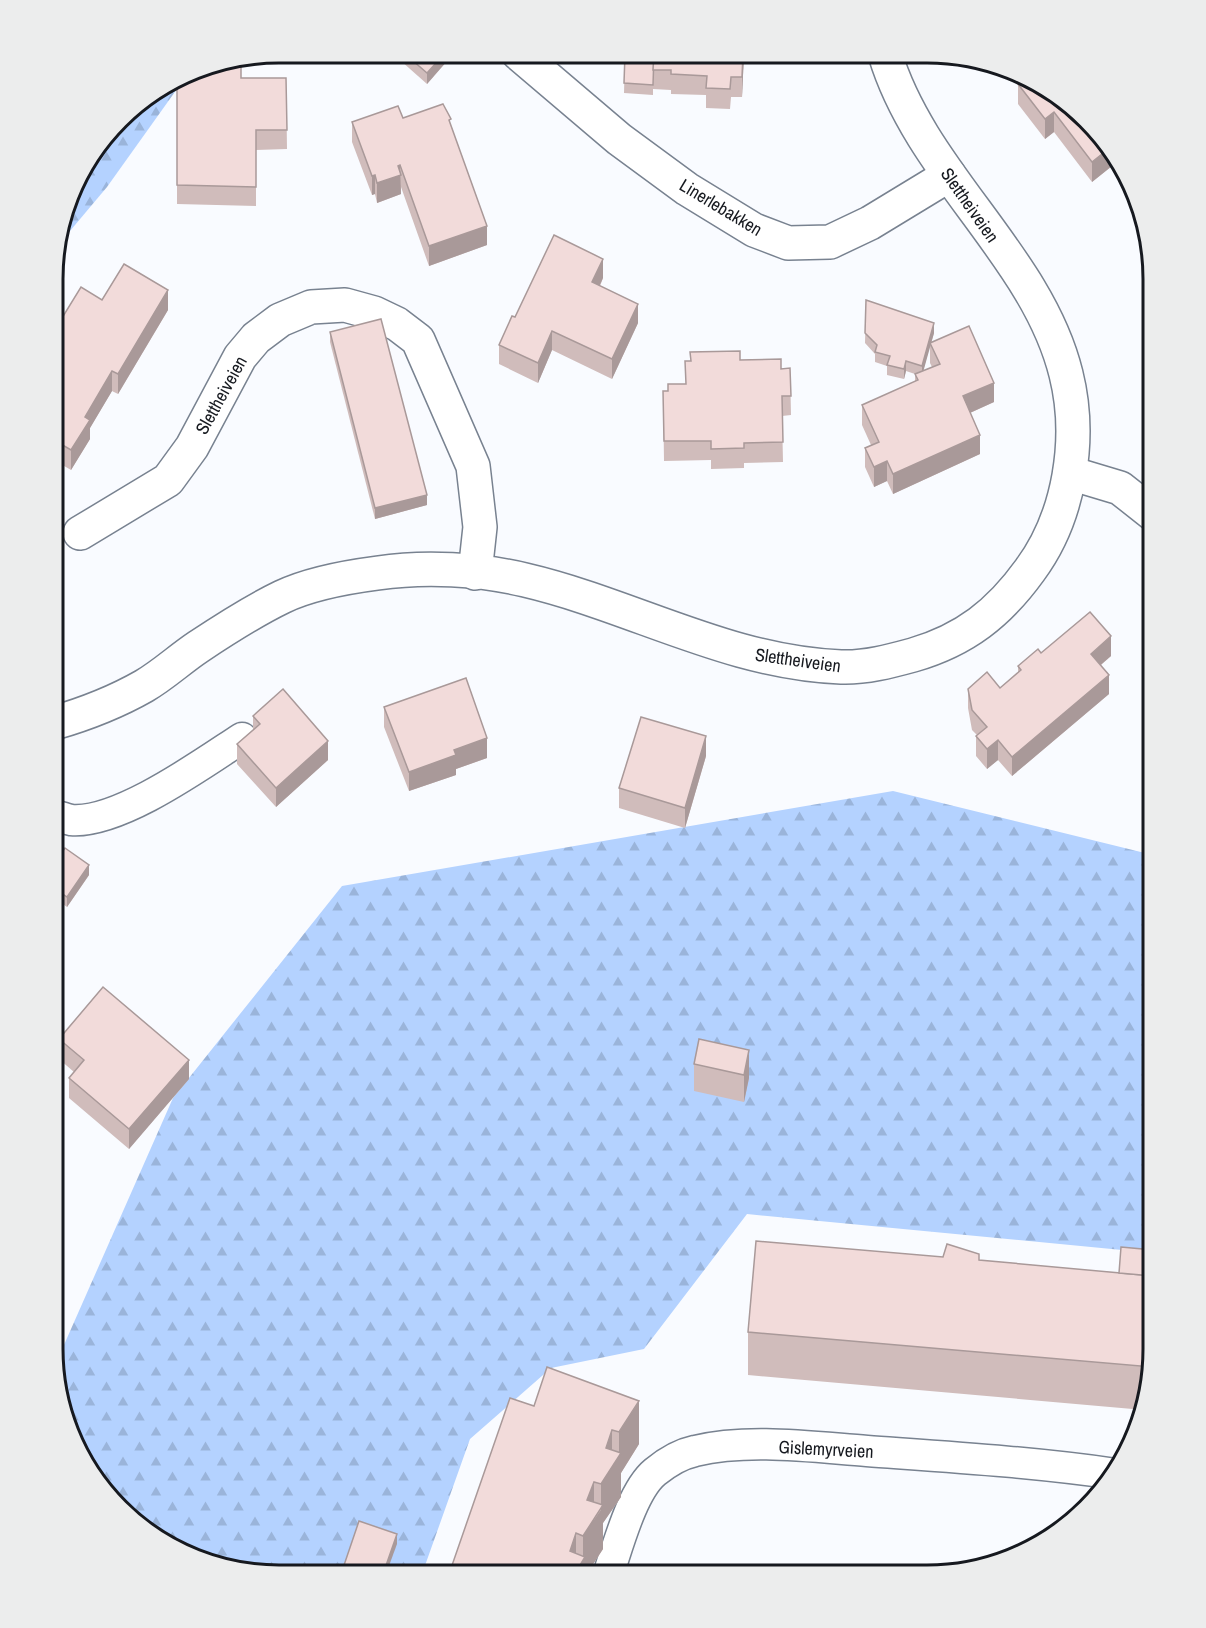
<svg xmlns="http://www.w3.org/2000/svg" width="1206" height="1628" viewBox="0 0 1206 1628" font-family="'Archivo Narrow',sans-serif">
<defs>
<pattern id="forest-firs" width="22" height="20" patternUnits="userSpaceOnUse" patternTransform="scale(1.5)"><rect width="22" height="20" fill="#b4d2ff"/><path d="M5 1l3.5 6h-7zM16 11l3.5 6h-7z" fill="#9ab4da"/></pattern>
</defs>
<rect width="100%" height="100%" fill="#f9fbff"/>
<g fill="url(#forest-firs)">
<polygon points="187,75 107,187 54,250 83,166 130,108"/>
<polygon points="893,791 1153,855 1153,1253 747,1214 644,1349 551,1368 470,1439 422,1574 250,1574 153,1537 108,1498 76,1449 56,1363 173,1098 342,886"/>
</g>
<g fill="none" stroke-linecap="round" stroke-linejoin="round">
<g stroke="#788290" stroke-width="33">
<g id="lane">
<path d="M53,815C59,816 66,819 71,820C119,824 202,764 242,738"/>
<path d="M608,1575C618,1546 632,1491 655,1472C666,1463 681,1454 695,1451C748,1438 813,1447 867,1451C950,1457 1033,1462 1116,1474"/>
</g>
</g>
<g stroke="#788290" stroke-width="36">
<g id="street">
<polyline points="518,53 619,139 687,189 754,230 788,243 830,242 870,223 949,175"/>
<polyline points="1070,473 1120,488 1153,514"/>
<polyline points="80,533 168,480 192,447 240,357 256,338 280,320 311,307 345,305 374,313 397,324 418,340 473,466 480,527 475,573"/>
</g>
</g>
<g stroke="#788290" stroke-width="36">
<path id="secondary" d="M54,723C85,714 116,702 144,686C163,675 180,659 198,647C225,629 253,611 282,597C311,583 347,577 378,573C425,566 479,569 525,580C632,605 729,663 841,667C865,668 891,661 913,655C965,640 999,613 1030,570C1070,516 1082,438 1066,374C1037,256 921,174 885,54"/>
</g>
<use href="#lane" stroke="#fff" stroke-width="30"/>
<use href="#street" stroke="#fff" stroke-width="33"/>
<use href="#secondary" stroke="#fff" stroke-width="33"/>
</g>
<g fill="#d0bcbb" fill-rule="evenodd">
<polygon points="392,53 454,53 427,84"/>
<polygon points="625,54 744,54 742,97 731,97 730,109 706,108 706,95 671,94 671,90 653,89 653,86 653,95 624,93"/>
<polygon points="241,78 286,78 287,149 256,150 256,206 177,204 177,82"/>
<polygon points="1018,84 1065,99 1117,162 1092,182 1054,132 1045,139 1018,104"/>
<polygon points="403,118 451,126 487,245 429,266 401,187 401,194 377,203 375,194 372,195 352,142 352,122"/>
<polygon points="603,278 600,286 638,323 612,379 552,350 538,383 499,364 499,345 515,317"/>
<polygon points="102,300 168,310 118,394 112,391 90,428 90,439 71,470 54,460 54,331"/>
<path d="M866,300L934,333L931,343L994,402L970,413L980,454L893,494L887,481L874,487L865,467V448L871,445L862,425V405L915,382V374L906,371L904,379L887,375V366L875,362V354L865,343ZM930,345V363L932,367L923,371Z"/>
<polygon points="330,332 427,505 375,519 330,342"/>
<polygon points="740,360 781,369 790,368 791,415 782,416 783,462 744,463 744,468 711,469 711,460 664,461 663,391 668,391 685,384"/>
<polygon points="1041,653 1111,656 1101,665 1109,694 1012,776 998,760 987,769 976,756 976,736 977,735 972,730 968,708 968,689 1000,688 1018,673 1018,666"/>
<polygon points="384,707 487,758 456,769 456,775 409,791 384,727"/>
<polygon points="253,716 328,760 276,807 237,764 237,744 253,730"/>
<polygon points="706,756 685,828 619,808 619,788"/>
<polygon points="53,864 89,875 67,907 53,897"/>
<polygon points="59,1039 189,1079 129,1149 69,1098 69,1078 74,1072 59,1059"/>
<polygon points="699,1039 749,1078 744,1102 694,1091 694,1064"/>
<polygon points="979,1260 1119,1273 1153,1364 1144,1410 748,1375 748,1332"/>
<polygon points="547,1367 639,1444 621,1473 621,1497 603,1523 603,1549 586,1575 449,1574 534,1406"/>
</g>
<g fill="#a99999">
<polygon points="445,53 454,53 427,84 427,73"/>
<polygon points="743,54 744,54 742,97 742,77"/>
<polygon points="1054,112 1054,132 1045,139 1045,119"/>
<polygon points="1107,150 1117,162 1092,182 1092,162"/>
<polygon points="400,165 401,194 377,203 377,183 398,166"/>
<polygon points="375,175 375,194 372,195 372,176"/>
<polygon points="487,226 487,245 429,266 429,246"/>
<polygon points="603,259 603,278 592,302 592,282"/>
<polygon points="168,290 168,310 118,394 118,374"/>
<polygon points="638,304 638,323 612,379 612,359"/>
<polygon points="934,323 934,333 922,376 922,366"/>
<polygon points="552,331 552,350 538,383 538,363"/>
<polygon points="906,361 906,371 904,379 904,369"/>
<polygon points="112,371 112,391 90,428 90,439 71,470 71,450 85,417"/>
<polygon points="994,383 994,402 963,416 963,396"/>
<polygon points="980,435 980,454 893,494 893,474"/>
<polygon points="887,461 887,481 874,487 874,467"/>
<polygon points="427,495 427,505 375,519 375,508"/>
<polygon points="1111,636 1111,656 1091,673 1091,654"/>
<polygon points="1109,675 1109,694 1012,776 1012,757"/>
<polygon points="706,736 706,756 685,828 685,808"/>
<polygon points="487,738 487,758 456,769 456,775 409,791 409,772 454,750"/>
<polygon points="998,740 998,760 987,769 987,749"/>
<polygon points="328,741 328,760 276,807 276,788"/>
<polygon points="89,865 89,875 67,907 67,897"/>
<polygon points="749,1050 749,1078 744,1102 744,1075"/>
<polygon points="189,1060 189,1079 129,1149 129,1129"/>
<polygon points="639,1401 639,1444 621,1473 621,1497 603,1523 603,1549 586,1575 570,1574 570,1551 576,1533 576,1571 583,1560 583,1536 587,1500 594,1482 594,1520 601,1510 601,1484 606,1448 612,1430 612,1467 619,1456 619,1432"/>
<polygon points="397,1534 397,1544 386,1574 383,1574"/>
</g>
<g fill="#f2dbda" stroke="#a99999" stroke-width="1.5">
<polygon points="404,53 445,53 427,73"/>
<polygon points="625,54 654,54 653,85 624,83"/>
<polygon points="654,54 743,54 742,77 731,77 730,89 706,88 707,76 671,74 671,70 653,70"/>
<polygon points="241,59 241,78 286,78 287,130 256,130 256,187 177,185 177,82 206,65"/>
<polygon points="1026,77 1065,99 1107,150 1092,162 1054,112 1045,119 1018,84"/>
<polygon points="443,104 451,119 449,120 487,226 429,246 400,165 398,166 401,175 377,183 375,175 372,176 352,122 398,106 403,118"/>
<polygon points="554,235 603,259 592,282 638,304 612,359 552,331 538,363 499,345 512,316 515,317"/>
<polygon points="124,264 168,290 118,374 112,371 85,417 90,420 71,450 54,440 54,331 81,287 102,300"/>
<polygon points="866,300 934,323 922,366 906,361 904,369 887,365 890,356 875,352 877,345 865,333"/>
<polygon points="381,319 427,495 375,508 330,332"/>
<polygon points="969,326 994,383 963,396 980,435 893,474 887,461 874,467 865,448 879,442 862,405 918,380 915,374 940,364 930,343"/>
<polygon points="740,351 740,360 781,359 781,369 790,368 791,396 782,396 783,442 744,443 744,448 711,449 711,441 664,441 663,391 668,391 668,384 686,384 685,361 691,361 690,352"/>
<polygon points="1090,612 1111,636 1091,654 1109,675 1012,757 998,740 987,749 976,736 987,727 972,710 968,689 987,672 1000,688 1021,670 1018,666 1038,649 1041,653"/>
<polygon points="466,678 487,738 454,750 456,755 409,772 384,707"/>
<polygon points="283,689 328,741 276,788 237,744 260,724 253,716"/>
<polygon points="641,717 706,736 685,808 619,788"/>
<polygon points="65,848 89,865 67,897 53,887 53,864"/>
<polygon points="103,987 189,1060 129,1129 69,1078 84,1060 59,1039"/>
<polygon points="699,1039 749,1050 744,1075 694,1064"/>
<polygon points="756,1241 943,1257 947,1244 979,1254 979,1260 1153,1276 1152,1367 748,1332"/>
<polygon points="1121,1247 1153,1250 1153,1276 1119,1273"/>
<polygon points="547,1367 639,1401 619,1432 612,1430 606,1448 621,1453 601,1484 594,1482 587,1500 603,1505 583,1536 576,1533 570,1551 585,1557 574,1575 449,1574 510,1398 534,1406"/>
<polygon points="359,1521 397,1534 383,1574 341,1574"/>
</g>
<g text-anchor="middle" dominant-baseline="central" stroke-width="6" stroke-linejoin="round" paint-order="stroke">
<g font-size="18" fill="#16191f" stroke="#fff">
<text transform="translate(970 205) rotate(55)">Slettheiveien</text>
<text transform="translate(721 207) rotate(31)">Linerlebakken</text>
<text transform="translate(221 395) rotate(-61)">Slettheiveien</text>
<text transform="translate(798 660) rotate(8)">Slettheiveien</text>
<text transform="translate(826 1449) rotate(3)">Gislemyrveien</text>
</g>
</g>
<path d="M0 0H1206V1628H0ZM279 63H927A216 216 0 0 1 1143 279V1349A216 216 0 0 1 927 1565H279A216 216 0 0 1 63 1349V279A216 216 0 0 1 279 63Z" fill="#eceded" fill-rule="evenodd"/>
<path fill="none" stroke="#16191f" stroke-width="3" d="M279 63H927A216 216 0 0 1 1143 279V1349A216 216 0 0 1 927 1565H279A216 216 0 0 1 63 1349V279A216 216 0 0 1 279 63Z"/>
</svg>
